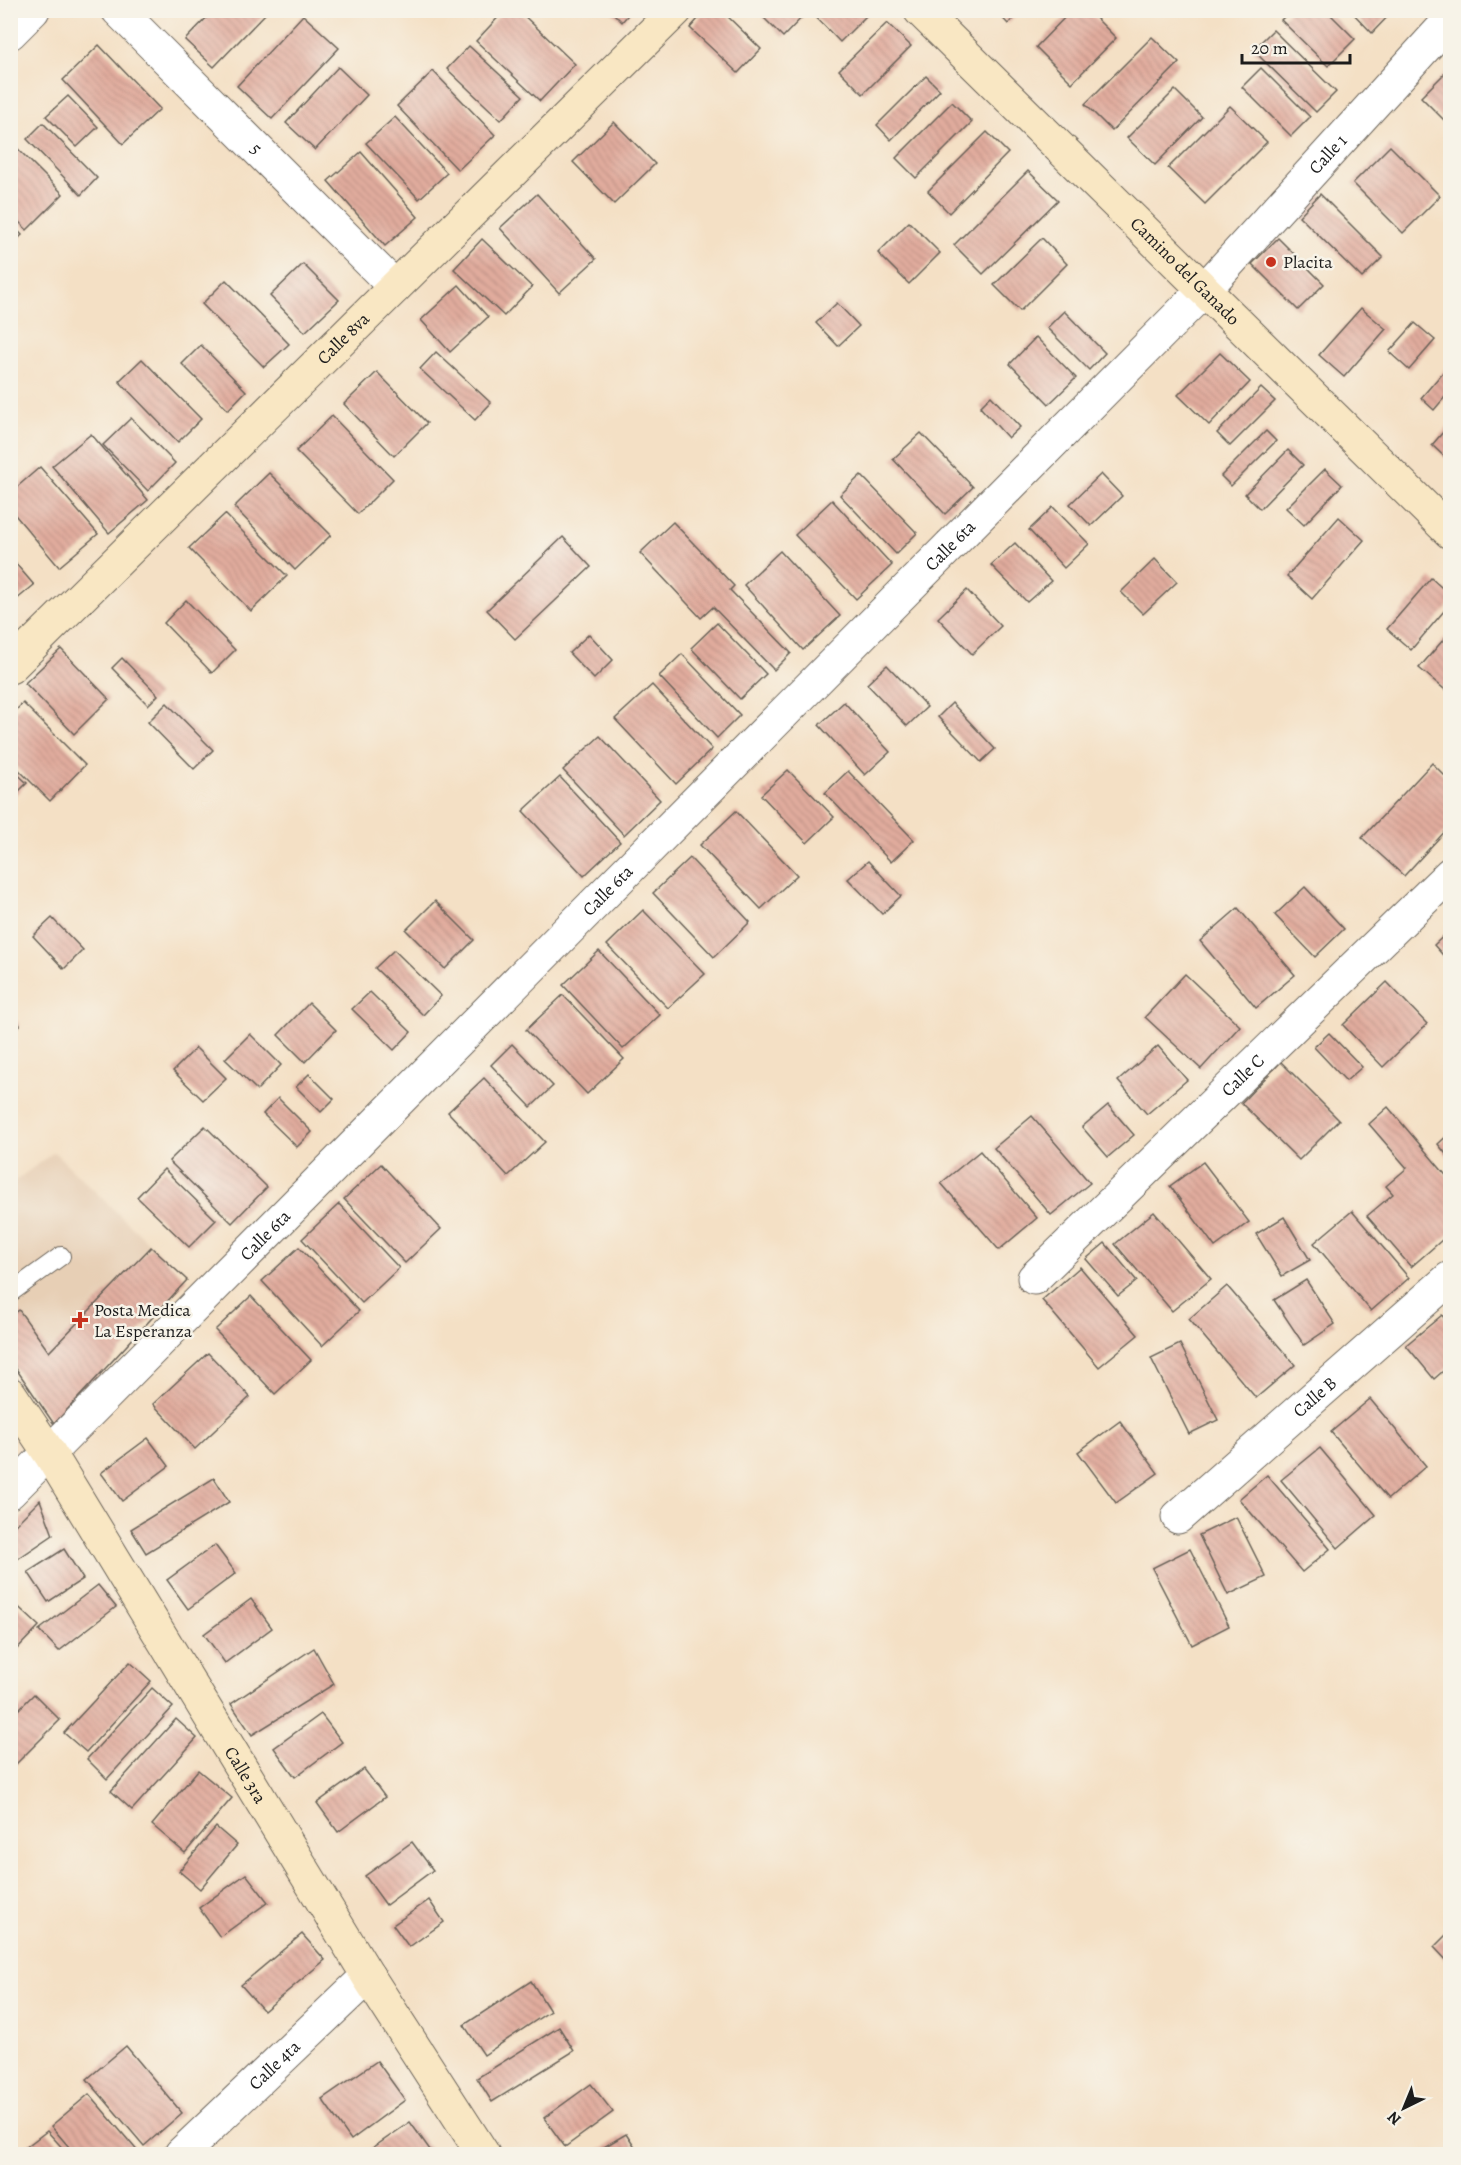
<svg xmlns="http://www.w3.org/2000/svg" width="1461" height="2165" viewBox="0 0 1461 2165" font-family="Alegreya,serif">
<defs>
<pattern id="building-back-hatch" width="6" height="6" patternUnits="userSpaceOnUse" patternTransform="scale(1.5)"><rect width="6" height="6" fill="#e1ac9d"/><path d="M-1 5l2 2M0 0l6 6M5-1l2 2" fill="none" stroke="#c09387"/></pattern>
</defs>
<rect width="100%" height="100%" fill="#f7f3e8"/>
<filter id="ink" filterUnits="userSpaceOnUse"><feTurbulence type="fractalNoise" baseFrequency=".0167" numOctaves="2"/><feDisplacementMap in="SourceGraphic" scale="12" xChannelSelector="R" yChannelSelector="G"/><feConvolveMatrix kernelMatrix="1 2 1 2 8 2 1 2 1" color-interpolation-filters="sRGB"/></filter>
<filter id="wash" filterUnits="userSpaceOnUse"><feTurbulence type="fractalNoise" baseFrequency=".008" numOctaves="4" result="noise"/><feDisplacementMap in="SourceGraphic" scale="24" xChannelSelector="R" yChannelSelector="G"/><feGaussianBlur stdDeviation="1.35" result="paint"/><feColorMatrix in="noise" values="0 0 0 0 0 0 0 0 0 0 0 0 0 0 0 0 0 1.4 0 .05"/><feComposite in="paint" operator="in"/></filter>
<g filter="url(#wash)">
<rect width="100%" height="100%" fill="#f4e0c5"/>
<polygon fill="#e7cfb5" points="54,1152 187,1280 54,1424 11,1360 11,1184"/>
<g id="blocks">
<g fill="url(#building-back-hatch)">
<polygon points="214,10 265,10 267,12 214,67 185,40"/>
<polygon points="505,10 518,10 575,64 540,101 476,41"/>
<polygon points="610,10 632,10 622,22"/>
<polygon points="706,10 721,10 761,49 738,73 690,28"/>
<polygon points="756,10 805,10 807,12 783,37"/>
<polygon points="809,10 864,10 868,14 840,42"/>
<polygon points="995,10 1021,10 1008,24"/>
<polygon points="1072,10 1088,10 1116,38 1072,83 1036,47"/>
<polygon points="1291,10 1326,10 1355,39 1328,66 1281,20"/>
<polygon points="1350,10 1394,10 1372,33"/>
<polygon points="303,15 339,48 272,119 237,86"/>
<polygon points="887,23 911,46 863,94 839,70"/>
<polygon points="1273,30 1336,92 1316,112 1253,50"/>
<polygon points="1152,37 1179,63 1112,131 1085,104"/>
<polygon points="99,45 160,109 123,144 63,80"/>
<polygon points="469,46 523,96 501,120 447,69"/>
<polygon points="338,67 367,95 315,150 286,123"/>
<polygon points="1261,68 1310,117 1291,136 1242,87"/>
<polygon points="1450,68 1450,126 1421,97"/>
<polygon points="433,71 495,135 458,170 397,106"/>
<polygon points="926,76 940,90 891,140 877,125"/>
<polygon points="1175,90 1202,117 1155,165 1127,138"/>
<polygon points="68,96 98,127 77,147 46,116"/>
<polygon points="952,102 972,122 916,178 896,158"/>
<polygon points="1230,106 1267,142 1205,204 1168,168"/>
<polygon points="395,117 447,173 419,199 366,143"/>
<polygon points="614,122 655,164 614,204 573,162"/>
<polygon points="43,123 97,178 81,195 27,139"/>
<polygon points="987,132 1008,153 949,213 928,191"/>
<polygon points="10,141 63,194 27,230 10,213"/>
<polygon points="1390,146 1440,196 1403,233 1353,183"/>
<polygon points="361,152 418,217 385,246 328,181"/>
<polygon points="1028,171 1058,200 983,274 954,245"/>
<polygon points="537,194 596,259 559,293 500,228"/>
<polygon points="1320,194 1383,257 1362,278 1299,216"/>
<polygon points="909,222 940,253 909,284 878,253"/>
<polygon points="10,223 22,235 10,246"/>
<polygon points="1042,238 1067,264 1020,311 994,285"/>
<polygon points="1278,238 1324,284 1298,310 1252,264"/>
<polygon points="482,239 532,287 504,316 454,269"/>
<polygon points="303,264 339,300 305,332 270,296"/>
<polygon points="226,280 289,344 264,367 202,304"/>
<polygon points="459,285 488,317 450,352 421,320"/>
<polygon points="837,303 859,326 838,346 816,323"/>
<polygon points="1361,308 1386,329 1344,377 1319,355"/>
<polygon points="1064,311 1105,353 1089,370 1047,328"/>
<polygon points="1415,323 1435,340 1409,370 1389,352"/>
<polygon points="1036,337 1076,378 1049,404 1010,364"/>
<polygon points="201,345 246,391 228,410 182,364"/>
<polygon points="436,352 491,403 475,420 420,369"/>
<polygon points="1220,353 1250,382 1209,425 1178,395"/>
<polygon points="142,359 201,419 178,442 119,381"/>
<polygon points="1450,364 1450,391 1434,410 1421,398"/>
<polygon points="377,372 427,423 394,456 344,404"/>
<polygon points="1261,388 1275,401 1230,446 1217,433"/>
<polygon points="991,396 1020,427 1008,438 980,407"/>
<polygon points="332,416 393,479 358,514 296,451"/>
<polygon points="131,418 175,463 148,491 103,445"/>
<polygon points="1450,424 1450,462 1432,445"/>
<polygon points="1266,431 1276,441 1231,486 1221,476"/>
<polygon points="921,433 973,487 945,514 893,459"/>
<polygon points="91,434 148,500 109,533 52,466"/>
<polygon points="1288,450 1303,465 1260,509 1245,494"/>
<polygon points="40,467 98,534 59,567 10,509 10,493"/>
<polygon points="1325,469 1342,485 1304,525 1286,508"/>
<polygon points="269,473 331,535 295,570 234,507"/>
<polygon points="1101,474 1122,496 1091,526 1070,504"/>
<polygon points="861,475 917,533 896,554 840,495"/>
<polygon points="832,500 892,565 856,599 795,535"/>
<polygon points="1053,507 1089,544 1064,568 1029,530"/>
<polygon points="225,514 287,576 251,611 189,548"/>
<polygon points="1339,517 1364,540 1312,599 1287,576"/>
<polygon points="673,522 734,586 730,590 791,653 774,670 713,607 701,618 640,553"/>
<polygon points="563,537 591,567 515,639 487,610"/>
<polygon points="1015,543 1051,581 1027,602 991,565"/>
<polygon points="780,551 840,616 803,650 744,585"/>
<polygon points="10,557 34,585 10,605"/>
<polygon points="1155,559 1177,582 1143,614 1121,592"/>
<polygon points="1431,578 1450,595 1450,604 1411,650 1387,629"/>
<polygon points="967,590 1001,626 972,654 938,618"/>
<polygon points="186,600 235,650 212,673 164,623"/>
<polygon points="717,623 766,674 740,699 691,648"/>
<polygon points="1450,632 1450,691 1449,693 1419,668"/>
<polygon points="589,634 613,660 594,679 569,653"/>
<polygon points="61,649 109,699 74,734 25,683"/>
<polygon points="682,654 740,715 717,738 659,676"/>
<polygon points="122,658 158,695 148,705 112,668"/>
<polygon points="887,665 927,707 907,726 867,684"/>
<polygon points="652,685 712,749 676,784 615,719"/>
<polygon points="844,702 890,752 865,775 819,725"/>
<polygon points="23,703 85,765 50,801 10,761 10,716"/>
<polygon points="167,703 213,750 194,769 148,722"/>
<polygon points="952,703 995,749 981,762 938,717"/>
<polygon points="600,736 660,800 624,835 563,770"/>
<polygon points="1432,763 1450,781 1450,826 1404,876 1362,838"/>
<polygon points="10,767 27,783 10,800"/>
<polygon points="788,770 834,817 807,843 761,795"/>
<polygon points="848,771 914,840 891,862 825,793"/>
<polygon points="560,777 620,842 584,876 523,811"/>
<polygon points="736,811 797,875 761,909 700,845"/>
<polygon points="690,858 750,922 714,957 653,893"/>
<polygon points="868,861 901,896 882,914 848,879"/>
<polygon points="1305,887 1344,929 1315,957 1275,915"/>
<polygon points="435,901 474,940 445,969 406,930"/>
<polygon points="1238,908 1295,975 1256,1008 1200,941"/>
<polygon points="643,910 705,974 668,1008 607,945"/>
<polygon points="52,918 83,950 64,969 33,936"/>
<polygon points="1450,930 1450,963 1434,945"/>
<polygon points="394,950 441,996 423,1015 375,968"/>
<polygon points="599,951 660,1015 623,1049 563,985"/>
<polygon points="1185,974 1240,1026 1201,1069 1145,1017"/>
<polygon points="1387,982 1427,1024 1383,1067 1343,1025"/>
<polygon points="370,992 411,1032 394,1050 352,1009"/>
<polygon points="563,995 624,1059 587,1094 526,1030"/>
<polygon points="309,1003 336,1030 305,1062 278,1035"/>
<polygon points="10,1012 20,1025 10,1033"/>
<polygon points="1329,1033 1362,1067 1346,1081 1314,1047"/>
<polygon points="250,1034 281,1065 257,1090 225,1059"/>
<polygon points="512,1044 553,1086 531,1107 491,1065"/>
<polygon points="1158,1046 1187,1080 1147,1114 1118,1081"/>
<polygon points="196,1048 226,1078 203,1100 173,1071"/>
<polygon points="1281,1062 1339,1120 1299,1160 1241,1103"/>
<polygon points="309,1074 334,1099 321,1112 296,1087"/>
<polygon points="484,1078 545,1142 508,1176 448,1112"/>
<polygon points="278,1098 312,1132 297,1147 263,1114"/>
<polygon points="1108,1105 1134,1135 1108,1157 1082,1127"/>
<polygon points="1388,1107 1450,1180 1450,1233 1411,1267 1367,1216 1393,1194 1386,1186 1407,1168 1369,1124"/>
<polygon points="1032,1116 1090,1183 1051,1215 994,1148"/>
<polygon points="205,1126 267,1187 232,1223 169,1161"/>
<polygon points="1450,1133 1450,1159 1438,1144"/>
<polygon points="980,1151 1037,1218 999,1250 941,1183"/>
<polygon points="1203,1162 1249,1222 1215,1247 1170,1186"/>
<polygon points="381,1164 441,1229 405,1263 344,1199"/>
<polygon points="164,1169 216,1220 189,1247 137,1197"/>
<polygon points="339,1204 399,1268 362,1303 302,1239"/>
<polygon points="1352,1211 1409,1278 1371,1311 1314,1243"/>
<polygon points="1154,1212 1211,1279 1172,1311 1115,1244"/>
<polygon points="1284,1217 1310,1260 1282,1276 1256,1234"/>
<polygon points="1105,1243 1137,1281 1118,1296 1086,1259"/>
<polygon points="151,1247 187,1280 54,1424 10,1360 10,1317 19,1310 49,1352"/>
<polygon points="299,1247 359,1311 322,1346 262,1281"/>
<polygon points="1080,1267 1138,1335 1099,1367 1042,1300"/>
<polygon points="1306,1280 1335,1324 1304,1345 1274,1300"/>
<polygon points="1227,1286 1295,1365 1256,1398 1189,1319"/>
<polygon points="251,1296 311,1360 275,1394 215,1330"/>
<polygon points="1442,1315 1450,1326 1450,1365 1434,1379 1406,1345"/>
<polygon points="1180,1344 1218,1420 1189,1434 1151,1358"/>
<polygon points="208,1353 250,1397 195,1449 153,1404"/>
<polygon points="1370,1399 1426,1466 1388,1499 1331,1432"/>
<polygon points="1120,1421 1158,1473 1116,1503 1078,1452"/>
<polygon points="148,1438 169,1466 122,1501 101,1473"/>
<polygon points="1320,1448 1376,1515 1338,1548 1281,1480"/>
<polygon points="1267,1475 1330,1549 1302,1572 1239,1499"/>
<polygon points="214,1478 229,1502 146,1553 131,1529"/>
<polygon points="40,1500 53,1535 10,1564 10,1530"/>
<polygon points="1236,1517 1266,1577 1228,1595 1199,1535"/>
<polygon points="215,1545 236,1573 188,1609 167,1580"/>
<polygon points="64,1549 83,1579 48,1602 28,1572"/>
<polygon points="1190,1549 1229,1626 1192,1645 1152,1568"/>
<polygon points="98,1585 116,1607 59,1651 39,1630"/>
<polygon points="10,1599 39,1626 13,1653 10,1651"/>
<polygon points="251,1599 272,1628 225,1663 204,1634"/>
<polygon points="314,1648 334,1684 252,1735 231,1704"/>
<polygon points="130,1662 151,1681 86,1752 64,1733"/>
<polygon points="152,1688 173,1707 107,1779 87,1759"/>
<polygon points="34,1694 60,1720 10,1770 10,1718"/>
<polygon points="321,1714 342,1742 295,1777 274,1748"/>
<polygon points="176,1719 197,1738 132,1810 111,1791"/>
<polygon points="364,1769 385,1797 338,1832 317,1803"/>
<polygon points="198,1770 232,1798 185,1853 152,1825"/>
<polygon points="216,1827 237,1845 200,1889 179,1871"/>
<polygon points="412,1842 433,1870 386,1905 365,1876"/>
<polygon points="246,1874 268,1902 220,1937 199,1908"/>
<polygon points="429,1900 444,1922 409,1947 393,1925"/>
<polygon points="1450,1931 1450,1964 1434,1947"/>
<polygon points="302,1934 325,1960 264,2011 241,1985"/>
<polygon points="531,1981 550,2011 484,2055 464,2025"/>
<polygon points="559,2027 574,2051 492,2102 477,2078"/>
<polygon points="126,2046 182,2113 144,2146 87,2079"/>
<polygon points="377,2061 405,2100 351,2140 322,2099"/>
<polygon points="591,2084 613,2112 565,2147 544,2118"/>
<polygon points="89,2094 140,2154 75,2154 51,2126"/>
<polygon points="410,2122 433,2154 364,2154"/>
<polygon points="47,2131 68,2154 17,2154"/>
<polygon points="626,2134 639,2154 592,2154"/>
</g>
</g>
</g>
<g filter="url(#ink)">
<use href="#blocks" fill-opacity="0" stroke="#686157" stroke-width="1.5"/>
<g fill="none" stroke-linecap="round" stroke-linejoin="round">
<g stroke="#686157" stroke-width="20">
<polyline id="lane" points="10,1293 61,1256"/>
</g>
<g stroke="#686157" stroke-width="35">
<g id="street">
<path id="s1" d="M118,10L395,287"/>
<polyline points="10,33 33,10"/>
<path id="s2" d="M1034,1278L1450,874"/>
<path id="s3" d="M10,1492L1205,289L1450,20"/>
<path id="s4" d="M1178,1517L1450,1278"/>
<path id="s5" d="M181,2154L368,1976"/>
</g>
</g>
<g stroke="#686157" stroke-width="35">
<g id="secondary">
<path id="s6" d="M920,10L1450,532"/>
<path id="s7" d="M10,667L676,10"/>
<path id="s8" d="M10,1394L50,1454L368,1976L483,2154"/>
</g>
</g>
<use href="#lane" stroke="#fff" stroke-width="18"/>
<use href="#street" stroke="#fff" stroke-width="33"/>
<use href="#secondary" stroke="#f9e7c3" stroke-width="33"/>
</g>
</g>
<g fill="#c8321e" stroke="#f7f3e8" stroke-width="2">
<circle cx="1271" cy="262" r="6"/>
<path d="M77 1311h6v6h6v6h-6v6h-6v-6h-6v-6h6z"/>
</g>
<g text-anchor="middle" dominant-baseline="central" stroke-width="5" stroke-linejoin="round" paint-order="stroke">
<g font-size="18" fill="#1c1c1c" stroke="#f7f3e8">
<text stroke="none"><textPath href="#s1" startOffset="196">5</textPath></text>
<text stroke="none"><textPath href="#s3" startOffset="1878">Calle 1</textPath></text>
<text stroke="none"><textPath href="#s6" startOffset="372">Camino del Ganado</textPath></text>
<text stroke="none"><textPath href="#s7" startOffset="468">Calle 8va</textPath></text>
<text stroke="none"><textPath href="#s3" startOffset="1334">Calle 6ta</textPath></text>
<text stroke="none"><textPath href="#s3" startOffset="848">Calle 6ta</textPath></text>
<text stroke="none"><textPath href="#s2" startOffset="291">Calle C</textPath></text>
<text stroke="none"><textPath href="#s3" startOffset="362">Calle 6ta</textPath></text>
<text stroke="none"><textPath href="#s4" startOffset="182">Calle B</textPath></text>
<text stroke="none"><textPath href="#s8" startOffset="448">Calle 3ra</textPath></text>
<text stroke="none"><textPath href="#s5" startOffset="129">Calle 4ta</textPath></text>
</g>
<g font-size="18" fill="#1c1c1c" stroke="#f7f3e8" text-anchor="start">
<text x="1283" y="262">Placita</text>
<text x="94" y="1310">Posta Medica<tspan x="94" dy="21">La Esperanza</tspan></text>
</g>
</g>
<rect width="1461" height="2165" fill="none" stroke="#f7f3e8" stroke-width="36"/>
<g transform="translate(1404 2108) rotate(223)" stroke="#f7f3e8" stroke-width="4.5" paint-order="stroke">
<path d="M0-4.5L10 22L0 15L-10 22Z" fill="#1c1c1c"/>
<text y="-9" font-size="16" font-weight="bold" text-anchor="middle" fill="#1c1c1c">N</text>
</g>
<path d="M1242 54v9h108v-9" fill="none" stroke="#1c1c1c" stroke-width="3"/>
<text x="1251" y="54" font-size="18" fill="#1c1c1c" stroke="#f7f3e8" stroke-width="4.5" paint-order="stroke">20 m</text>
</svg>
